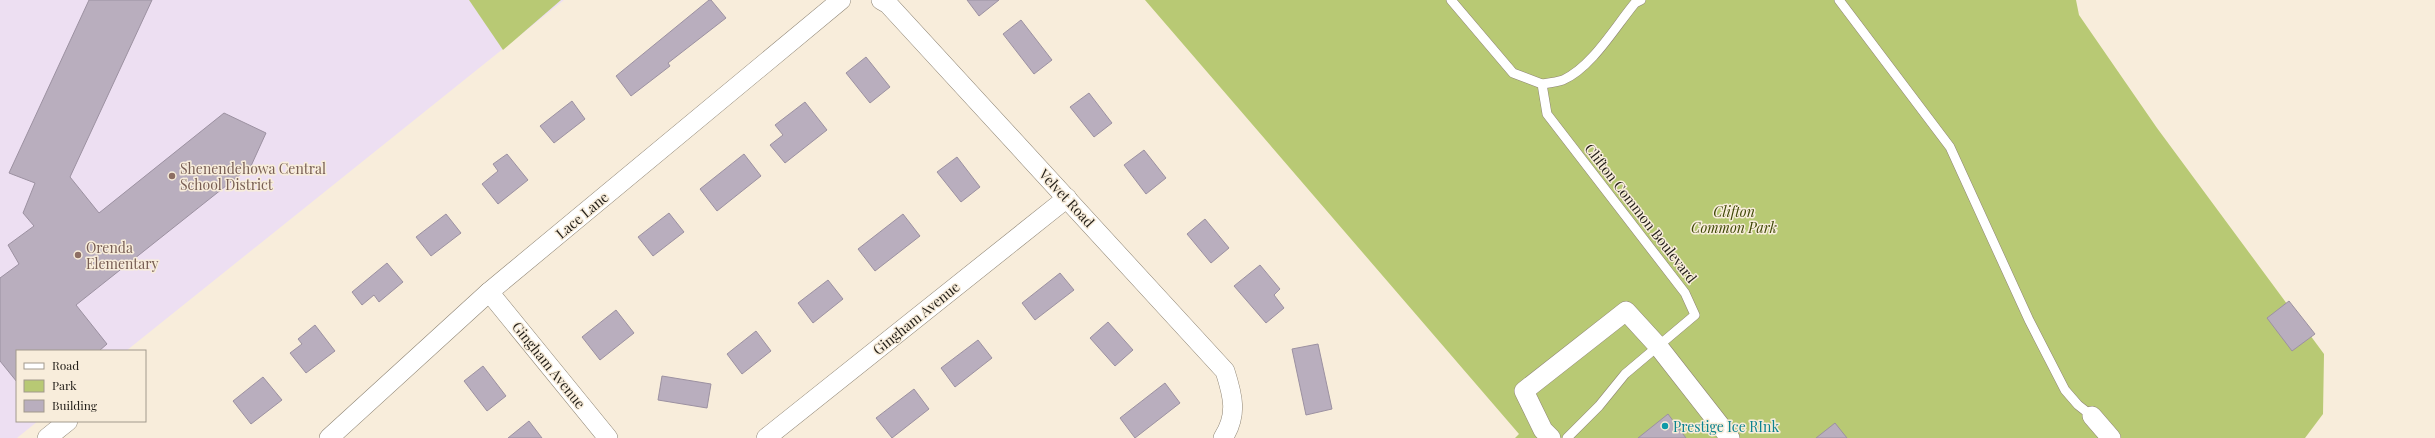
<svg xmlns="http://www.w3.org/2000/svg" width="2435" height="438" viewBox="0 0 2435 438" font-family="'Playfair Display',serif">
<rect width="100%" height="100%" fill="#f8eddb"/>
<polygon fill="#eddff2" points="0,0 564,0 126,351 17,351 17,421 38,421 17,438 0,438"/>
<g fill="#b8c974">
<polygon points="469,0 561,0 503,50"/>
<polygon points="1145,0 2076,0 2079,15 2157,128 2324,354 2323,414 2305,438 1515,438 1519,434"/>
</g>
<g fill="#b9aebe" stroke="#9c91a1">
<polygon points="89,0 152,0 70,177 99,213 224,113 266,133 251,166 76,305 107,344 99,351 17,351 17,382 0,361 0,278 19,264 8,245 34,226 23,213 35,183 9,173"/>
<polygon points="709,0 711,0 726,18 668,63 670,66 631,96 616,76"/>
<polygon points="967,0 999,0 979,16"/>
<polygon points="1021,20 1052,60 1034,74 1003,34"/>
<polygon points="866,57 890,87 870,103 846,73"/>
<polygon points="1089,93 1112,123 1094,137 1070,107"/>
<polygon points="572,101 585,119 554,143 540,126"/>
<polygon points="805,102 827,130 785,163 770,145 783,135 775,125"/>
<polygon points="1144,150 1166,178 1146,194 1124,165"/>
<polygon points="507,154 528,180 498,204 482,184 498,171 493,164"/>
<polygon points="744,154 761,176 717,211 700,189"/>
<polygon points="957,157 980,187 961,202 937,172"/>
<polygon points="669,213 684,232 653,256 638,237"/>
<polygon points="446,214 461,233 431,256 416,237"/>
<polygon points="903,214 920,236 875,271 858,249"/>
<polygon points="1205,219 1229,248 1211,263 1187,234"/>
<polygon points="387,263 403,282 379,302 374,295 362,305 352,292"/>
<polygon points="1260,265 1280,289 1274,295 1284,308 1266,323 1234,286"/>
<polygon points="1060,273 1074,290 1035,320 1022,303"/>
<polygon points="828,280 843,299 813,323 798,303"/>
<polygon points="2289,301 2315,334 2292,351 2267,318"/>
<polygon points="616,310 634,333 600,360 582,337"/>
<polygon points="1108,322 1133,350 1115,366 1090,338"/>
<polygon points="315,325 335,351 306,373 290,353 302,344 298,339"/>
<polygon points="756,331 771,351 742,374 727,354"/>
<polygon points="978,340 992,358 955,387 941,368"/>
<polygon points="1318,344 1332,409 1306,415 1292,349"/>
<polygon points="483,366 506,396 487,411 464,381"/>
<polygon points="662,376 711,384 707,408 658,400"/>
<polygon points="263,377 282,400 251,424 233,401"/>
<polygon points="1165,383 1180,403 1135,438 1120,418"/>
<polygon points="914,389 929,409 892,438 876,418"/>
<polygon points="1668,414 1686,438 1638,438"/>
<polygon points="529,421 542,438 508,438"/>
<polygon points="1835,423 1847,438 1816,438"/>
</g>
<g fill="none" stroke-linecap="round" stroke-linejoin="round">
<g stroke="#8e8474" stroke-width="10">
<g id="lane">
<polyline points="1451,0 1513,73 1542,84 1547,114 1685,293 1695,315 1625,374 1599,406 1567,438"/>
<polyline points="1839,0 1950,147 2029,320 2065,390 2078,405 2092,416"/>
<path d="M1542,84C1549,83 1557,82 1563,80C1592,67 1615,27 1635,3L1641,0"/>
</g>
</g>
<g stroke="#8e8474" stroke-width="20">
<g id="street">
<path d="M881,0L888,4L1225,371C1233,396 1238,415 1223,438"/>
<polyline points="489,292 608,438"/>
<polyline points="2092,416 2111,438"/>
<polyline points="47,438 68,421"/>
<polyline points="329,438 489,292 841,0"/>
<polyline points="766,438 1067,198"/>
<polyline points="1551,438 1543,430 1524,391 1626,311 1658,346 1730,438"/>
</g>
</g>
<use href="#lane" stroke="#fff" stroke-width="9"/>
<use href="#street" stroke="#fff" stroke-width="19"/>
</g>
<g fill="#8d6e63" stroke="#f8eddb" stroke-width="1.5">
<circle cx="172" cy="176" r="4"/>
<circle cx="78" cy="255" r="4"/>
</g>
<circle fill="#0f9aa8" stroke="#f8eddb" stroke-width="1.5" cx="1665" cy="426" r="4"/>
<g text-anchor="middle" dominant-baseline="central" stroke-width="3" stroke-linejoin="round" paint-order="stroke">
<g font-size="14" fill="#785e54" stroke="#f8eddb" text-anchor="start">
<text x="180" y="168">Shenendehowa Central<tspan x="180" dy="16">School District</tspan></text>
<text x="86" y="247">Orenda<tspan x="86" dy="16">Elementary</tspan></text>
</g>
<g font-size="14" fill="#221e18" stroke="#f8eddb">
<text transform="translate(1067 198) rotate(47)">Velvet Road</text>
<text transform="translate(1641 213) rotate(52)">Clifton Common Boulevard</text>
<text transform="translate(582 215) rotate(-40)">Lace Lane</text>
<text transform="translate(916 318) rotate(-39)">Gingham Avenue</text>
<text transform="translate(549 365) rotate(51)">Gingham Avenue</text>
</g>
<g font-size="14" font-style="italic" fill="#3f4806" stroke="#f8eddb">
<text x="1734" y="211">Clifton<tspan x="1734" dy="16">Common Park</tspan></text>
</g>
<g font-size="14" fill="#0d838f" stroke="#f8eddb" text-anchor="start">
<text x="1673" y="426">Prestige Ice RInk</text>
</g>
</g>
<rect x="16" y="350" width="130" height="72" fill="#f8eddb" stroke="#a29a8d"/>
<rect x="24" y="363" width="20" height="6" fill="#ffffff" stroke="#a29a8d"/>
<text x="52" y="370" font-size="12" fill="#221e18">Road</text>
<rect x="24" y="380" width="20" height="12" fill="#b8c974" stroke="#a29a8d"/>
<text x="52" y="390" font-size="12" fill="#221e18">Park</text>
<rect x="24" y="400" width="20" height="12" fill="#b9aebe" stroke="#a29a8d"/>
<text x="52" y="410" font-size="12" fill="#221e18">Building</text>
</svg>
